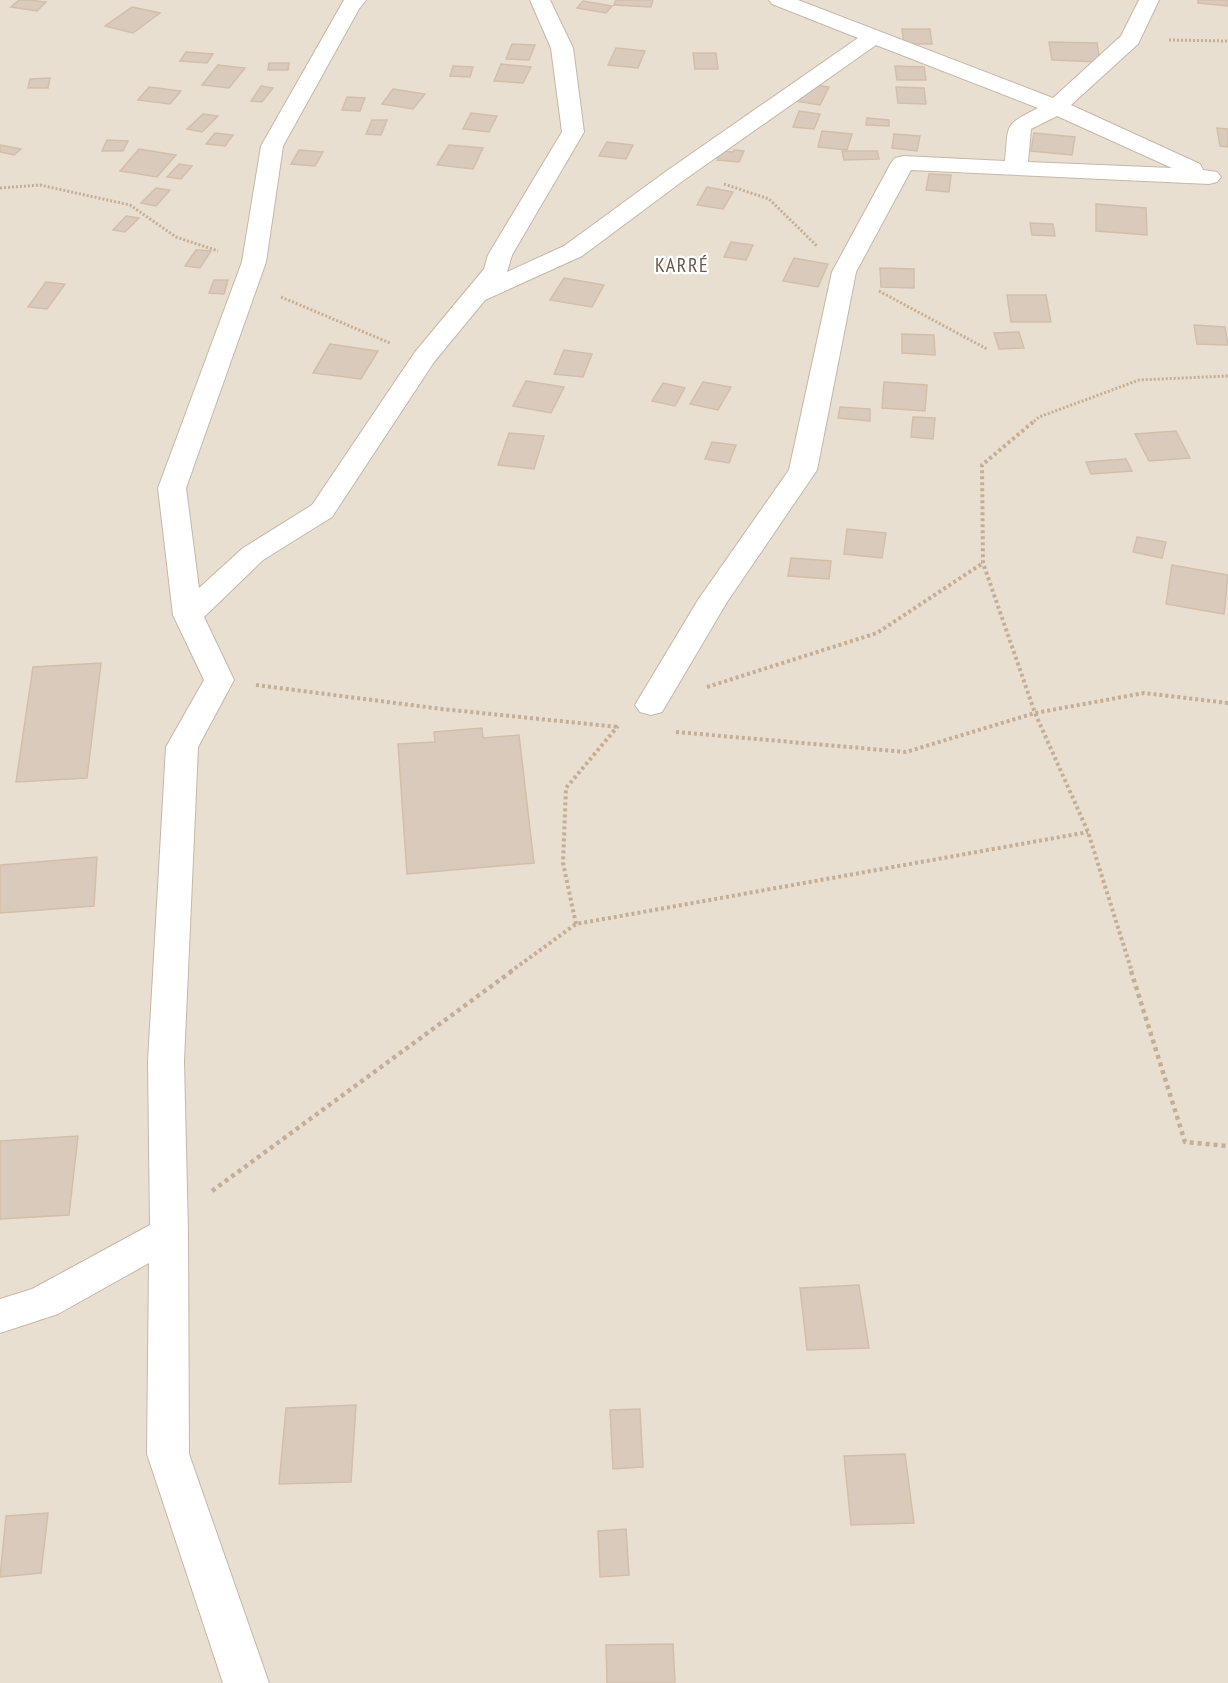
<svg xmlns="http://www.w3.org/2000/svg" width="1228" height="1683" viewBox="0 0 1228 1683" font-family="'PT Sans Narrow',sans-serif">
<rect width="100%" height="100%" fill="#f4ede4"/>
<rect fill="#e9dfd1" x="0" y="0" width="1228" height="1683"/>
<g fill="#dacabb" stroke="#d3beaa" stroke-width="1.5">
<polygon points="19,0 29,0 46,2 37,11 11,7"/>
<polygon points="616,0 653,0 651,7 614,5"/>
<polygon points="1198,0 1228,0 1228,6 1198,3"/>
<polygon points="583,1 612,6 606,13 577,8"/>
<polygon points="132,7 160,13 133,33 105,26"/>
<polygon points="902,29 930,29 932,44 904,44"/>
<polygon points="1049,42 1097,43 1100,62 1052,60"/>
<polygon points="512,44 535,45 529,60 506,59"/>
<polygon points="616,48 645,51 638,68 608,65"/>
<polygon points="186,52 213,54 207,63 180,61"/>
<polygon points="693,53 716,53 718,69 695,69"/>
<polygon points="269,63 289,63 288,70 268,70"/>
<polygon points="501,64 531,67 523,83 494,81"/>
<polygon points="218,65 245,68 229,88 202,85"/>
<polygon points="453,66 473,67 470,77 450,76"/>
<polygon points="895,66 924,67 926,80 897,80"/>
<polygon points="50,78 48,88 28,88 30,79"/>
<polygon points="804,84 829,87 820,105 795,101"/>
<polygon points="261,86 273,88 262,102 251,101"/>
<polygon points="149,87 181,91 170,104 138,100"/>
<polygon points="896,87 924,88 926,104 898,103"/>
<polygon points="393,89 425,94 413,109 382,104"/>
<polygon points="347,97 365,98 360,111 342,110"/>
<polygon points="799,111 820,114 814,129 793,127"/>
<polygon points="471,113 497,116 489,132 463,129"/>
<polygon points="203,114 218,116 202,132 187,129"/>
<polygon points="867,118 889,120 889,126 866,125"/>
<polygon points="372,120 387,120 381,135 366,134"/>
<polygon points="1217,128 1228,129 1228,147 1220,146"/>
<polygon points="822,131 852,134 847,150 818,147"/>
<polygon points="215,133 233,135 225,146 206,144"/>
<polygon points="1034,133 1075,137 1072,155 1031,151"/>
<polygon points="894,134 920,136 917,151 892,148"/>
<polygon points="107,140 128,141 123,151 102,151"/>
<polygon points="607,142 633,145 626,159 599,156"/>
<polygon points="0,145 21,149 14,155 0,152"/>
<polygon points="449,145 483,148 473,169 437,165"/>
<polygon points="139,149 176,155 157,177 120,171"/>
<polygon points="299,150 323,152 315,166 291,164"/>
<polygon points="734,150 744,151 739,162 717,160 722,151 733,152"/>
<polygon points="842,151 877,151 879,159 844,160"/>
<polygon points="179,164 192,166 181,179 167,177"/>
<polygon points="929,174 951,175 949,192 926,190"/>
<polygon points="707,187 733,192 723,209 697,205"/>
<polygon points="156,188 170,190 156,206 141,203"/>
<polygon points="1096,204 1146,208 1147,235 1096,231"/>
<polygon points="126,216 139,218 125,232 113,230"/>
<polygon points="1030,223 1053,224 1055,236 1032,235"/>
<polygon points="731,242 753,245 746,260 724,257"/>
<polygon points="196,250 211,251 200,268 185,266"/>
<polygon points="794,258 828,264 818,287 783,281"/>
<polygon points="880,268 914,269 914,288 881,287"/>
<polygon points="564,278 604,285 592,307 550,300"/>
<polygon points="214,280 228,280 224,294 209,293"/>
<polygon points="46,282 65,284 47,309 28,307"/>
<polygon points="1007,295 1046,295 1051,322 1011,322"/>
<polygon points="1194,325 1225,327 1228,345 1197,344"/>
<polygon points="1019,332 1024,348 999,349 994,333"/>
<polygon points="902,334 934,335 935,355 902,353"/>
<polygon points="330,344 378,351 361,379 313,373"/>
<polygon points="564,350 592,354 583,377 554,374"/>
<polygon points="526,381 564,387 551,413 513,406"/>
<polygon points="703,382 731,387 718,410 690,404"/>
<polygon points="884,382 927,385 925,411 882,408"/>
<polygon points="663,383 685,388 675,406 652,401"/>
<polygon points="840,407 870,409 870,421 838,418"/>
<polygon points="913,417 935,418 933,439 911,437"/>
<polygon points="1176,431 1190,458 1149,461 1135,434"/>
<polygon points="509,433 544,436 534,469 498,465"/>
<polygon points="712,442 736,445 729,463 705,459"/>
<polygon points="1126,459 1132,471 1091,474 1086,462"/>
<polygon points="847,529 886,533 882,558 844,554"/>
<polygon points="1137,537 1166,542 1162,558 1133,552"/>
<polygon points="791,558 831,561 829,579 788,576"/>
<polygon points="1172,565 1228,575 1224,614 1166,604"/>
<polygon points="101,663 87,778 16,782 33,667"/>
<polygon points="482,728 483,738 519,735 534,863 407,874 398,744 435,742 434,732"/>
<polygon points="97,857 94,906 0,913 0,865"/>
<polygon points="78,1136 69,1215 0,1219 0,1141"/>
<polygon points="859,1285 869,1348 807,1350 800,1288"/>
<polygon points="356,1405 351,1482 279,1484 286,1408"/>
<polygon points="640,1409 643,1467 613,1469 610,1410"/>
<polygon points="905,1454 914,1523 851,1525 844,1456"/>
<polygon points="48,1513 41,1573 0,1577 6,1516"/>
<polygon points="626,1529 629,1575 600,1577 598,1531"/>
<polygon points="673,1644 675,1683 607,1683 606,1645"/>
</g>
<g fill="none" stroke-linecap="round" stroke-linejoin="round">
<g stroke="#c4b7a9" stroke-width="2">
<path id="minor" d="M344,0H366L359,9L283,146L266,262L186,488L199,588L243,548L312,505L415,352L484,269L488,255L562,132L551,48L530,0H550L573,48L584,132L512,255L507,272L564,246L668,170L858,38L772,4L769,0H798L1053,98L1121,36L1139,0H1159L1138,44L1071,105L1200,164L1203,170L1217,172L1221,177L1217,182L1209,184L911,170L856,272L817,470L727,602L662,712L651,715L640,712L635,705L698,600L789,470L832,272L891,163L895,158L903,156L1005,161C1009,123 1003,126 1038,108L876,45L684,180L582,256L485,300L434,362L332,517L263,560L204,617L234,680L198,747L184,1061L188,1233L189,1454L269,1683H223L147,1454L149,1263L58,1314L0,1333V1299L32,1289L150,1225L148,1061L166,747L204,680L173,615L158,488L242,262L261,146ZM1057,116L1172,168L1028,162L1031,129Z"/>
</g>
<g stroke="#c4ae95" stroke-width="3" stroke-dasharray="2 2" stroke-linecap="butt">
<polyline points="1169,40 1228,41"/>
<polyline points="724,184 769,199 818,247"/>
<polyline points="0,188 40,185 130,205 176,237 218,251"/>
<polyline points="879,291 987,349"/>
<polyline points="281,297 390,343"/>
<polyline points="1031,424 1039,417 1139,380 1228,376"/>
</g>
<g stroke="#c4ae95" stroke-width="4" stroke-dasharray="3 3" stroke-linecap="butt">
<polyline points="1033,422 982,465 983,563 1035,713 1088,832 1132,972"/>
<polyline points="256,685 442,709 618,727"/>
<polyline points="707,687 877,633 983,563"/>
<polyline points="676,732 906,752 1035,713 1144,693 1228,703"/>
<polyline points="576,924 563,863 566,788 618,726"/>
<polyline points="510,972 576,924 1088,832"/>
</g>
<g stroke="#c4ae95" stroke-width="4.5" stroke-dasharray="4 4" stroke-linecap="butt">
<polyline points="1131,971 1185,1142 1228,1146"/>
<polyline points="212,1191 512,971"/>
</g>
<use href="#minor" fill="#fff" fill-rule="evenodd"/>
</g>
<g text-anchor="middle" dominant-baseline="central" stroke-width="4.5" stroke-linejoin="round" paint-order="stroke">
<g font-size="20" letter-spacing="1.5" fill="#6b5949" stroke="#fff">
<text x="682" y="265">KARRÉ</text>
</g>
</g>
</svg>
